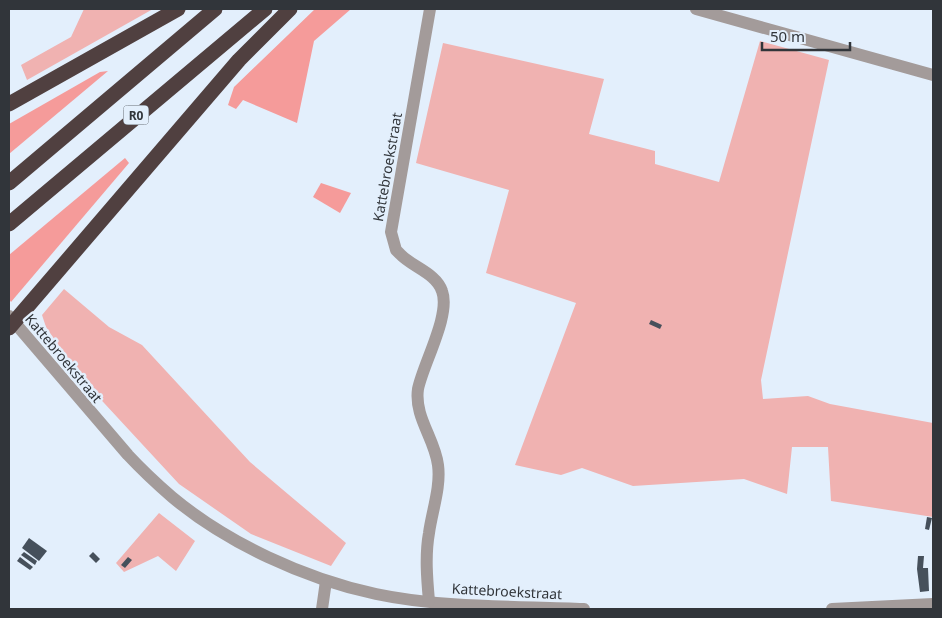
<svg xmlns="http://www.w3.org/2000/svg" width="942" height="618" viewBox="0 0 942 618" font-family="'Noto Sans',sans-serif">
<rect width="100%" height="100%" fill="#e3effc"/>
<g fill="#f0b2b1">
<polygon points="84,9 153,9 27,80 21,65 71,37"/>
<polygon points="760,41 829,60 761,380 763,399 808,396 830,404 933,423 933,517 831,501 828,447 792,447 787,494 744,479 633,486 582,468 561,475 515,465 576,303 486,273 509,190 416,163 443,43 604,79 589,134 655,151 655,164 719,182"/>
<polygon points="64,289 109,327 142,345 250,462 346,543 331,566 251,534 179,484 80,377 46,327 42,315"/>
<polygon points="159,513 195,541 176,571 158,556 124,572 116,563"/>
</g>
<g fill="#f59b9a">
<polygon points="315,9 351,9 314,41 297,123 243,100 236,109 228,105 234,87"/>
<polygon points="108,71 9,154 9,124 100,72"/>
<polygon points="125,158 129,163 11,302 9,299 9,255"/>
<polygon points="321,183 351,193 340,213 313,197"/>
</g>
<g fill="#46505b">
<polygon points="651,320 662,325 660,329 649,324"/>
<polygon points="927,517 932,518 929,530 925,529"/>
<polygon points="29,538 47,551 39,561 22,548"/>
<polygon points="24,552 37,561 35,565 21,555"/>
<polygon points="93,552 100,559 96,563 89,556"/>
<polygon points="918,556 924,556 923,568 928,568 929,591 920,592 917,569"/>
<polygon points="20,557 33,567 30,570 17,561"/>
<polygon points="128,557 132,560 125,568 121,565"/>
</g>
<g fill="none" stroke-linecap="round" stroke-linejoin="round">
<g stroke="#a39b9a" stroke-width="12">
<polyline points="696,9 933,75"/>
<path d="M9,316L128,455C142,470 157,484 172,497C227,543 305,579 376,594C442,608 516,606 584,609"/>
<path d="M429,601C427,579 425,555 429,533C432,511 441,487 438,465C435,439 414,417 418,389C423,364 451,315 442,291C436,273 412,267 400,254L396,250L391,232L430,9"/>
<polyline points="322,609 326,581"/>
<polyline points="832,609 933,604"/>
</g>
<g stroke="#504040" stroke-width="15">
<polyline points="9,104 178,9"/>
<polyline points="9,183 215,9"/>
<polyline points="9,224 265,9"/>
<polyline points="9,328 239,60 290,9"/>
</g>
</g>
<g text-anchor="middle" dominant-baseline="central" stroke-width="5" stroke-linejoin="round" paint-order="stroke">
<rect fill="#e3effc" stroke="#666d74" stroke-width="1" x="123.5" y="105.5" width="25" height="19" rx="4"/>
<g font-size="12" font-weight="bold" fill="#31353a">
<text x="136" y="115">R0</text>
</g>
<g font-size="14" fill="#31353a" stroke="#e3effc">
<text transform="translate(387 167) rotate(-80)">Kattebroekstraat</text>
<text transform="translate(64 358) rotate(50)">Kattebroekstraat</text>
<text transform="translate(507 591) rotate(3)">Kattebroekstraat</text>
</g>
</g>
<rect width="942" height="618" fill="none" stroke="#31353a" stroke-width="20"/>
<path d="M762 42v8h88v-8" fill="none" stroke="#31353a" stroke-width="2.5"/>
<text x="770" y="42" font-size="15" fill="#31353a" stroke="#e3effc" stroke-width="4" paint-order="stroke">50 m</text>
</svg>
